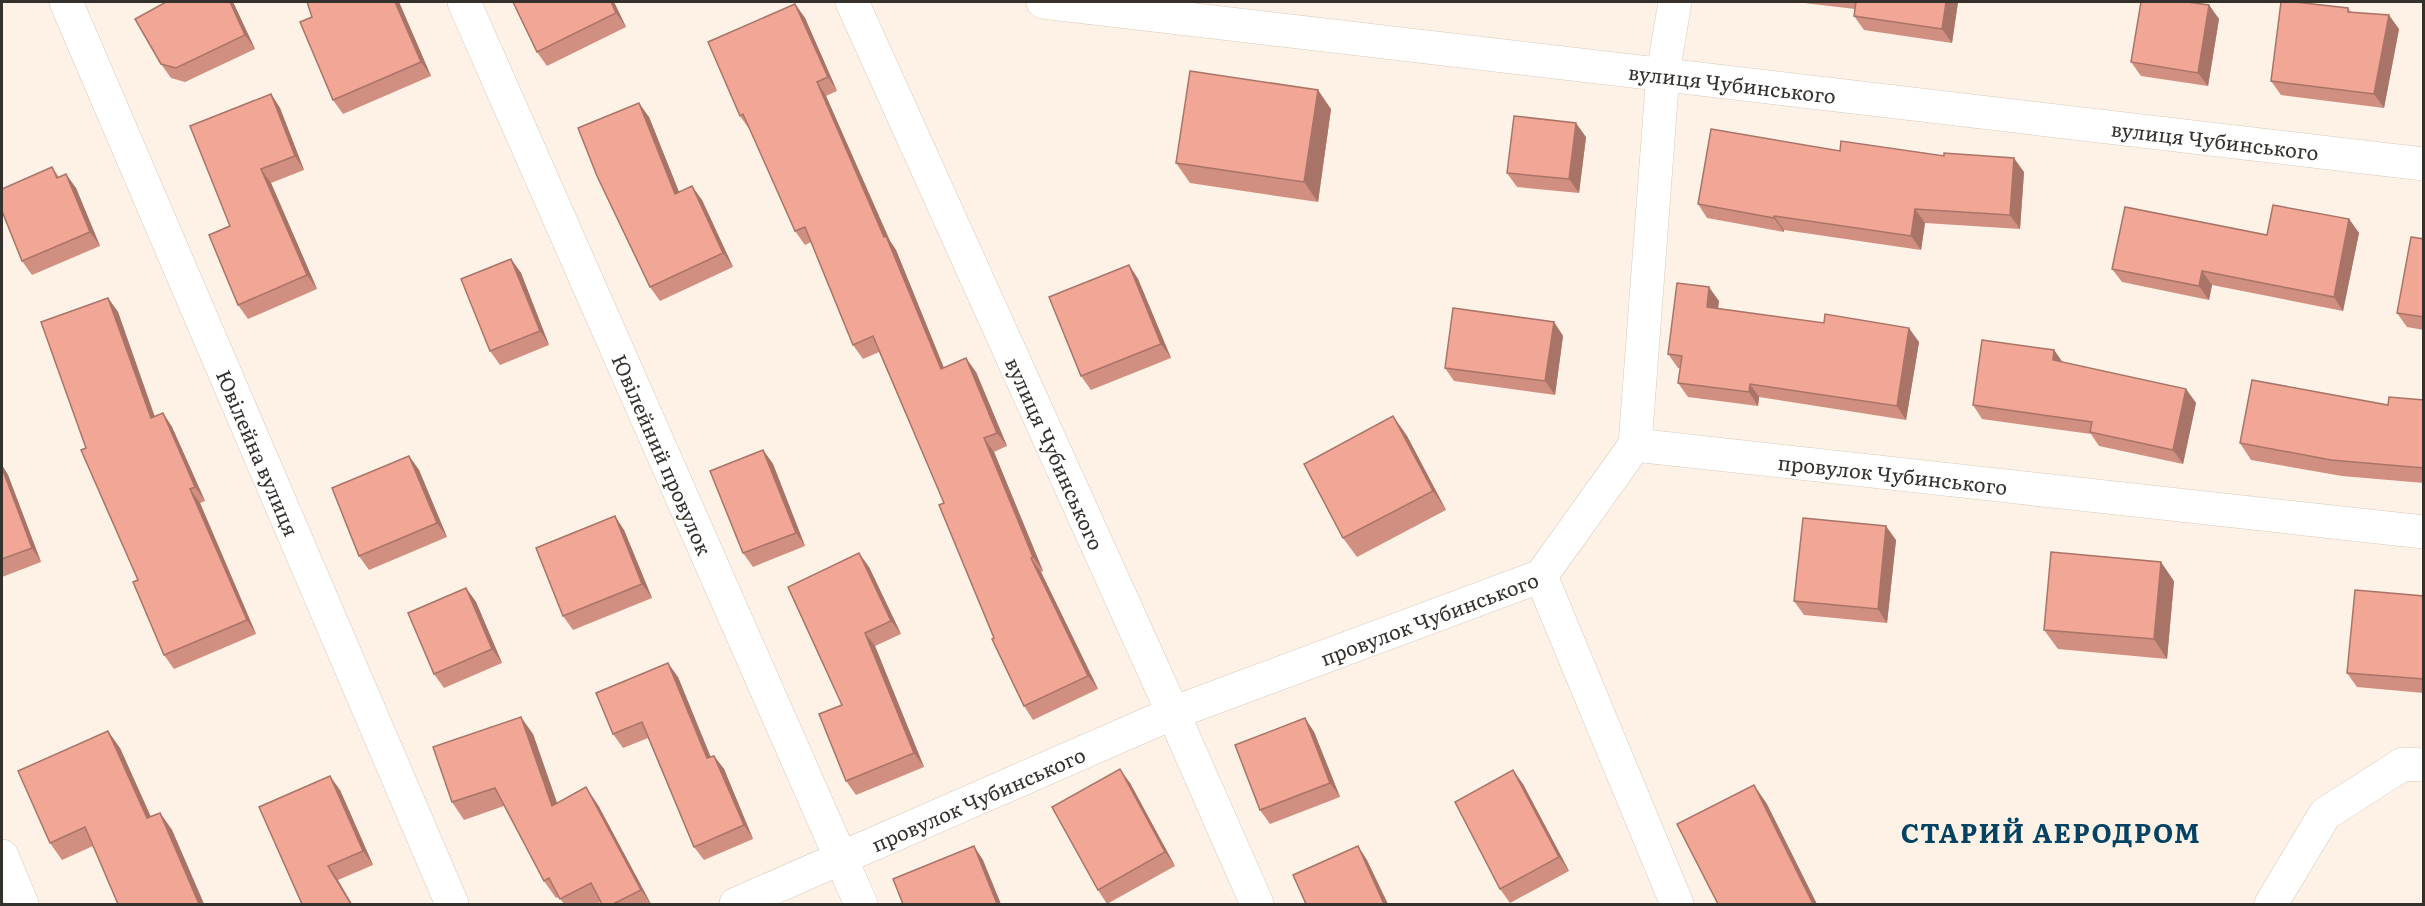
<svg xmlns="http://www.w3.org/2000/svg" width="2425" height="906" viewBox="0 0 2425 906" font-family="Literata,serif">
<rect width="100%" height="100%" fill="#fdf2e5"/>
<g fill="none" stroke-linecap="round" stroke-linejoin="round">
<g stroke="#d5cabd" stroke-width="34">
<g id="minor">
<path id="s1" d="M66,2L452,904"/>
<path id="s2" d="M464,2L861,904"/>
<path id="s3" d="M852,2L1173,713L1257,904"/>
<path id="s4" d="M1043,2L2424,164"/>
<polyline points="1635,445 1663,73 1675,2"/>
<polyline points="1541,576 1677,904"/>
<polyline points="2,856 22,904"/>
<path id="s5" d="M736,904L1173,713L1541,576L1635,445L2424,532"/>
<polyline points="2271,904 2325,814 2403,764 2424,765"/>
</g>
</g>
<use href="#minor" stroke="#fff" stroke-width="33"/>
</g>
<g fill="#d08f80">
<polygon points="166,2 233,2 255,49 185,82 171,78 161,64"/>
<polygon points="307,2 399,2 431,76 343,114 333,100 312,17"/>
<polygon points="614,2 626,27 547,66 537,52"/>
<polygon points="1796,2 1958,2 1952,43 1864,30 1854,16 1855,9"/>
<polygon points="795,4 805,18 837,91 826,96 890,241 896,250 944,368 976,372 1007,446 994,452 1043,571 1041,572 1098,689 1033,720 1024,706 994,638 944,503 879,352 863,359 853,345 811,242 805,245 795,231 750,130 740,116"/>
<polygon points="2209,5 2219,19 2208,86 2141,76 2131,62"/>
<polygon points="2348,8 2351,12 2399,29 2384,108 2281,95 2271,81"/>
<polygon points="271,94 280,108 304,170 271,183 317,289 248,319 238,305 230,226"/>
<polygon points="1331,109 1318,202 1190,183 1176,163"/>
<polygon points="649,117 679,192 702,200 733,267 660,301 650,287"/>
<polygon points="1586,137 1579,193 1517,187 1507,173"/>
<polygon points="1840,151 2024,172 2020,229 1925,223 1921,250 1784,230 1784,232 1707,218 1698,204"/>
<polygon points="52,167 59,177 76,188 100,246 32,275 22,261"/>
<polygon points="2349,219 2359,233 2343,311 2212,285 2209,300 2122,282 2112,269 2267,235"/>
<polygon points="2424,239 2424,330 2407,327 2397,313"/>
<polygon points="511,259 521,273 549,345 500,365 490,351"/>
<polygon points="1129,265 1138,279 1171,358 1091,390 1081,376"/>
<polygon points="108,298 118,312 155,417 163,413 172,427 205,501 200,503 256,634 174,669 164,655 138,580 86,448"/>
<polygon points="1719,301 1718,309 1919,342 1906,420 1759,397 1758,406 1688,397 1678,383 1680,368 1678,368 1668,354"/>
<polygon points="1554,322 1563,336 1555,395 1454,381 1445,368"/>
<polygon points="2054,350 2062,362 2186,389 2196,403 2183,464 2099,446 2091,434 1982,419 1973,405"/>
<polygon points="2424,400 2424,483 2342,476 2251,460 2240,443 2388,405"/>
<polygon points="1393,416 1407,436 1446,510 1357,557 1343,538"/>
<polygon points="763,450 773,464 805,546 753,567 743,553"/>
<polygon points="409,456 419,470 447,537 369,570 359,556"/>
<polygon points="2,465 8,475 41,562 2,577"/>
<polygon points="624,530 652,598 573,630 563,616"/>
<polygon points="1896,540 1887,623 1804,615 1794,601"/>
<polygon points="869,567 901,634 875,646 924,767 856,795 846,781"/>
<polygon points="2174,581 2167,659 2058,649 2044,630"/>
<polygon points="466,588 476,602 502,663 444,688 434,674"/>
<polygon points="2424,596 2424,693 2357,687 2347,673"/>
<polygon points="678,677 710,757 714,756 724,769 753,839 704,860 694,847 648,738 623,748 613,734"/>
<polygon points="1305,718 1314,732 1340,797 1270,824 1260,810"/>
<polygon points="533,734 557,803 598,805 651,904 602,904 601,902 595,904 564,904 559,897 556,898 544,881 504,806 464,820 452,802"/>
<polygon points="120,748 151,817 160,813 172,830 204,904 118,904 93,846 62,860 50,843"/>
<polygon points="1130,783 1175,866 1107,904 1098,890"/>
<polygon points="1523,784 1569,871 1510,903 1500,889"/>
<polygon points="340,790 373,865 338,880 302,904"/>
</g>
<g fill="#a97468">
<polygon points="230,2 233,2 255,49 245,35"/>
<polygon points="395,2 399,2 431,76 421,62"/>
<polygon points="611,2 614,2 626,27 616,13"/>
<polygon points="1946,2 1958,2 1952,43 1942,29"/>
<polygon points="795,4 805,18 837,91 828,77"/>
<polygon points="2209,5 2219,19 2208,86 2198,73"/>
<polygon points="2389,15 2399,29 2384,108 2374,94"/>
<polygon points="817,82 826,96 890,241 896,250 950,383 941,369"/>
<polygon points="1318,90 1331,109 1318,202 1304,182"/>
<polygon points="271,94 280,108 304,170 295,156"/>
<polygon points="639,103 649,117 685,207 675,194"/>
<polygon points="1576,123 1586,137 1579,193 1569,179"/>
<polygon points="2014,158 2024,172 2020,229 2010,215"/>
<polygon points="261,169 271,183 317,289 307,275"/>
<polygon points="66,174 76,188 100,246 90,232"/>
<polygon points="692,186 702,200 733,267 723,253"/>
<polygon points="1915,209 1925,223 1921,250 1911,236"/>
<polygon points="1774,216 1784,230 1784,232 1774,218"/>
<polygon points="2349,219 2359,233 2343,311 2334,297"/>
<polygon points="511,259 521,273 549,345 540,331"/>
<polygon points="1129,265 1138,279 1171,358 1161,344"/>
<polygon points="2202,271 2212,285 2209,300 2199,286"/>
<polygon points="1709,287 1719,301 1716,321 1707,307"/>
<polygon points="108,298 118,312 160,432 151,418"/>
<polygon points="1554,322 1563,336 1555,395 1545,381"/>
<polygon points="1909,328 1919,342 1906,420 1897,406"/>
<polygon points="2054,350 2064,364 2053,360"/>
<polygon points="966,358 976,372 1007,446 997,433"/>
<polygon points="1750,384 1759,397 1758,406 1749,392"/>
<polygon points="2186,389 2196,403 2183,464 2173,450"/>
<polygon points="163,413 172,427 205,501 195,487"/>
<polygon points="1393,416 1407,436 1446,510 1433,491"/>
<polygon points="984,438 994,452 1043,571 1033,557"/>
<polygon points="763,450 773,464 805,546 796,533"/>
<polygon points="409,456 419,470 447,537 437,523"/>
<polygon points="2,465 8,475 41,562 32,548 2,468"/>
<polygon points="190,489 200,503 256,634 247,620"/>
<polygon points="615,516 624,530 652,598 642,584"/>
<polygon points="1886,526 1896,540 1887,623 1878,609"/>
<polygon points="859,553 869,567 901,634 891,621"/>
<polygon points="1031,558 1041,572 1098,689 1088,676"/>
<polygon points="2161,562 2174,581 2167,659 2154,639"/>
<polygon points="466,588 476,602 502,663 492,649"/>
<polygon points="865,633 875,646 924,767 914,753"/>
<polygon points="668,663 678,677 717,772 707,758"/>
<polygon points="521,717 533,734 564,823 552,806"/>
<polygon points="1305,718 1314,732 1340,797 1330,783"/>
<polygon points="108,731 120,748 159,835 147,818"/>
<polygon points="714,756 724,769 753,839 744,825"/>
<polygon points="1120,769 1130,783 1175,866 1165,852"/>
<polygon points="1513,770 1523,784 1569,871 1559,857"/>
<polygon points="330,776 340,790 373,865 363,851"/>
<polygon points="1754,785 1767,804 1817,904 1813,904"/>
<polygon points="586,787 598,805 651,904 641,890"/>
<polygon points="160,813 172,830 204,904 199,904"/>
<polygon points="974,846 983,860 1001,904 997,904"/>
<polygon points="1358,846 1367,860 1388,904 1384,904"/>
<polygon points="328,866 338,880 352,904 351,904"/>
</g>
<g fill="#f2a695" stroke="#a97468" stroke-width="1.5">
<polygon points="166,2 230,2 245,35 176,68 161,64 135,19"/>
<polygon points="307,2 395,2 421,62 333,100 300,22 312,17"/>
<polygon points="513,2 611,2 616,13 537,52"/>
<polygon points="1856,2 1946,2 1942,29 1854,16"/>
<polygon points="2141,2 2187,2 2209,5 2198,73 2131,62"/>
<polygon points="2281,2 2295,2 2348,8 2348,12 2389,15 2374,94 2271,81"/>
<polygon points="795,4 828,77 817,82 884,237 886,236 941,369 966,358 997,433 984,438 1033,557 1031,558 1088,676 1024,706 992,639 994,638 939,505 944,503 873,336 853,345 805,227 795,231 743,114 740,116 708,42"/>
<polygon points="1190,71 1318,90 1304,182 1176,163"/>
<polygon points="271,94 295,156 261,169 307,275 238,305 209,235 230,226 190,126"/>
<polygon points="639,103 675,194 692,186 723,253 650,287 597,176 578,128"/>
<polygon points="1514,116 1576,123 1569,179 1507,173"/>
<polygon points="1711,129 1840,151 1841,141 1944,156 1944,153 2014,158 2010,215 1915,209 1911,236 1774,216 1774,218 1698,204"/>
<polygon points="52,167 57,178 66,174 90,232 22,261 2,211 2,189"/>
<polygon points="2273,205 2349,219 2334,297 2202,271 2199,286 2112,269 2125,207 2267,235"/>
<polygon points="2411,237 2424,239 2424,317 2397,313"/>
<polygon points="511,259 540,331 490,351 461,279"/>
<polygon points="1129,265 1161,344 1081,376 1049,297"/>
<polygon points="1677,283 1709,287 1707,307 1824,323 1825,314 1909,328 1897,406 1750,384 1749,392 1678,383 1682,356 1668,354"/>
<polygon points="108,298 151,418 163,413 195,487 190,489 247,620 164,655 133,582 138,580 81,450 86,448 41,322"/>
<polygon points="1453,308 1554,322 1545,381 1445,368"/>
<polygon points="1982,340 2054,350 2053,360 2186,389 2173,450 2090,432 2092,422 1973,405"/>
<polygon points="2252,380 2388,405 2389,397 2424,400 2424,468 2331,460 2240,443"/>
<polygon points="1393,416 1433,491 1343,538 1304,464"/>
<polygon points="763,450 796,533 743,553 710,471"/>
<polygon points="409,456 437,523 359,556 332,488"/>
<polygon points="2,468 32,548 2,559"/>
<polygon points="615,516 642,584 563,616 536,548"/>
<polygon points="1803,518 1886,526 1878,609 1794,601"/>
<polygon points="2051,552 2161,562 2154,639 2044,630"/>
<polygon points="859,553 891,621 865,633 914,753 846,781 819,714 842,705 788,587"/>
<polygon points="466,588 492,649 434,674 408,613"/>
<polygon points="2355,590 2424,596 2424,679 2347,673"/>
<polygon points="668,663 707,758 714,756 744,825 694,847 642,722 613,734 596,693"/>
<polygon points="521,717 552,806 586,787 641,890 613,904 602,904 591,883 560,899 549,878 544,881 495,788 452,802 433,747"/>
<polygon points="1305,718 1330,783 1260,810 1235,745"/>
<polygon points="108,731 147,818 160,813 199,904 118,904 85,827 50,843 18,771"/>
<polygon points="1120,769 1165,852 1098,890 1052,807"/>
<polygon points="1513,770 1559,857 1500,889 1455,802"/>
<polygon points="330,776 363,851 328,866 351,904 302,904 259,807"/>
<polygon points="1754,785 1804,886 1813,904 1718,904 1677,824"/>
<polygon points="974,846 997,904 903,904 893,879"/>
<polygon points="1358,846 1384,904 1306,904 1293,875"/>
</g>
<g text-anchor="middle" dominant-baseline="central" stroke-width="5" stroke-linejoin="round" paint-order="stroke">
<g font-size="20" fill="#34302b" stroke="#fdf2e5">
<text stroke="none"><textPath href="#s4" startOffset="694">вулиця Чубинського</textPath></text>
<text stroke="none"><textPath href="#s4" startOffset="1180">вулиця Чубинського</textPath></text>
<text stroke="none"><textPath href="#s1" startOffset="490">Ювілейна вулиця</textPath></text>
<text stroke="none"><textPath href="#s2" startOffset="494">Ювілейний провулок</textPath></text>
<text stroke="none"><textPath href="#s3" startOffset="495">вулиця Чубинського</textPath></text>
<text stroke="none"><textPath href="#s5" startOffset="1290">провулок Чубинського</textPath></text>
<text stroke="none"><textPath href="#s5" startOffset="750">провулок Чубинського</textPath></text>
<text stroke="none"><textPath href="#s5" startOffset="264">провулок Чубинського</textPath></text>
</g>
<g font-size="26" font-weight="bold" letter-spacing="1.5" fill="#024262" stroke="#fdf2e5">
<text x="2051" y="831">СТАРИЙ АЕРОДРОМ</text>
</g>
</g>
<rect width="2425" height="906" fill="none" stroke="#34302b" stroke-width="6"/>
</svg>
